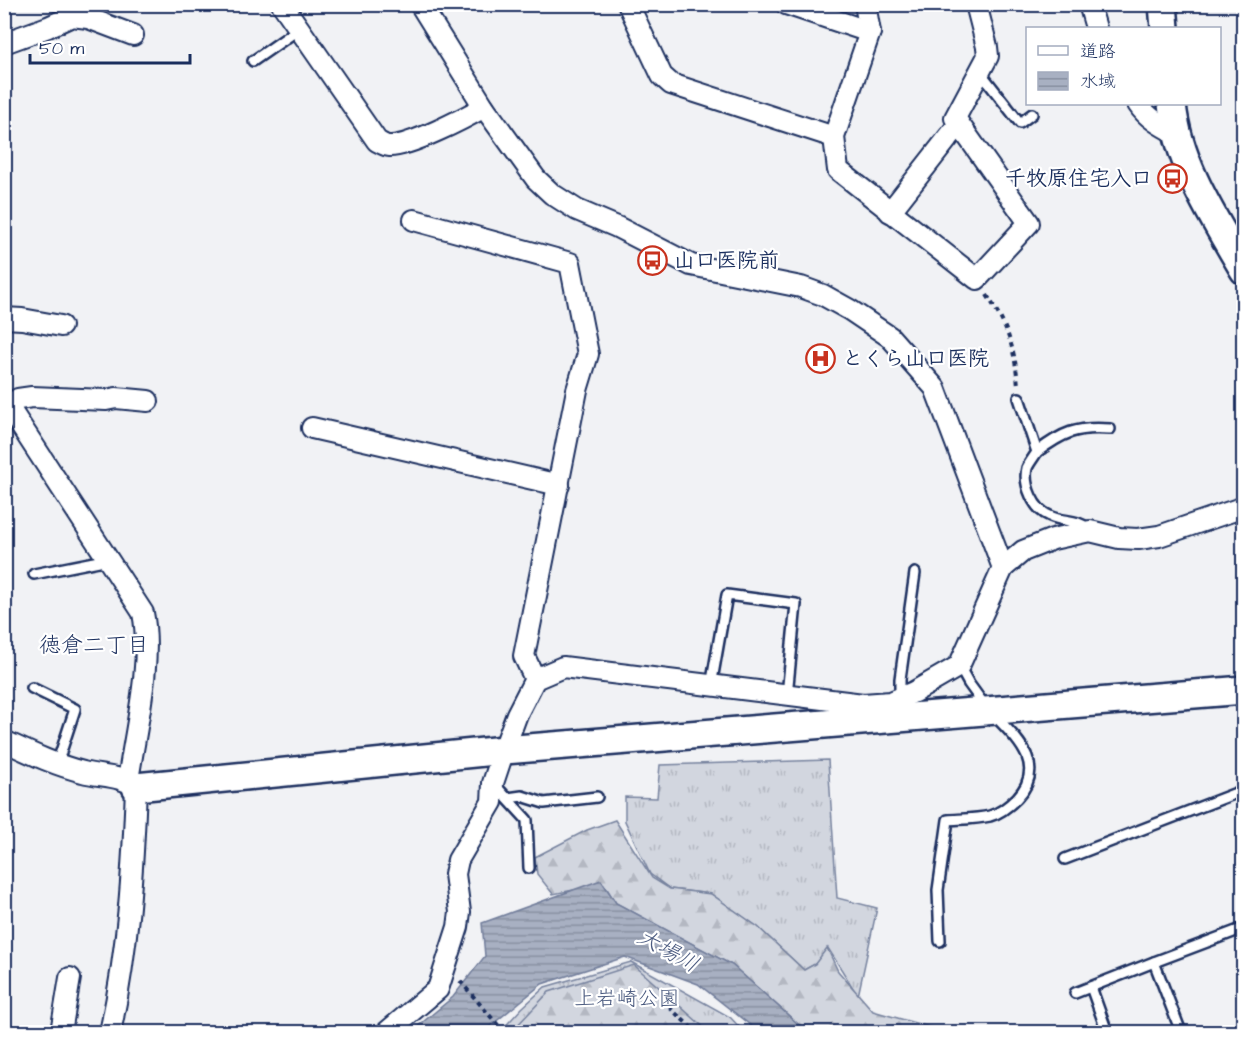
<svg xmlns="http://www.w3.org/2000/svg" width="1248" height="1037" viewBox="0 0 1248 1037" font-family="'Architects Daughter','Klee One',sans-serif">
<style>
.grass{fill:url(#grass-tufts);stroke:#76829e;stroke-width:1.5}
.forest{fill:url(#forest-firs);stroke:#76829e;stroke-width:1.5}
.water{fill:url(#water-rules);stroke:#707c9a;stroke-width:1.5}
.lines{fill:none;stroke-linecap:round;stroke-linejoin:round}
.lane-casing{stroke:#1b2f5e;stroke-width:14}
.street-casing{stroke:#1b2f5e;stroke-width:24}
.secondary-casing{stroke:#1b2f5e;stroke-width:32}
.path{stroke:#1b2f5e;stroke-width:4;stroke-dasharray:4.5 4.5;stroke-linecap:butt}
.lane{stroke:#fff;stroke-width:9}
.street{stroke:#fff;stroke-width:20}
.secondary{stroke:#fff;stroke-width:27}
.labels{text-anchor:middle;dominant-baseline:central;stroke-width:4.5;stroke-linejoin:round;paint-order:stroke}
.poi-label{font-size:21px;font-weight:bold;fill:#1b2f5e;stroke:#fff;text-anchor:start}
.park-label{font-size:21px;fill:#49597e;stroke:#fff}
.neighbourhood-label{font-size:22px;fill:#1b2f5e;stroke:#fff}
.water-label{font-size:22px;font-style:italic;fill:#4c5c81;stroke:#fff}
</style>
<defs>
<pattern id="grass-tufts" width="24" height="20" patternUnits="userSpaceOnUse" patternTransform="scale(1.5)"><rect width="24" height="20" fill="#d2d6df"/><path d="M3 7l-1-3M5 7V3M7 7l1-3M15 17l-1-3M17 17v-4M19 17l1-3" fill="none" stroke="#b4b8c2"/></pattern>
<pattern id="forest-firs" width="22" height="20" patternUnits="userSpaceOnUse" patternTransform="scale(1.5)"><rect width="22" height="20" fill="#d2d6df"/><path d="M5 1l3.5 6h-7zM16 11l3.5 6h-7z" fill="#b4b8c2"/></pattern>
<pattern id="water-rules" width="6" height="5" patternUnits="userSpaceOnUse" patternTransform="scale(1.5)"><rect width="6" height="5" fill="#a8b0c2"/><path d="M0 2.5h6" fill="none" stroke="#8890a1"/></pattern>
</defs>
<rect width="100%" height="100%" fill="#f1f2f5"/>
<filter id="ink" filterUnits="userSpaceOnUse"><feTurbulence type="fractalNoise" baseFrequency=".0167" numOctaves="2"/><feDisplacementMap in="SourceGraphic" scale="12" xChannelSelector="R" yChannelSelector="G"/><feConvolveMatrix kernelMatrix="1 2 1 2 8 2 1 2 1" color-interpolation-filters="sRGB"/></filter>
<g filter="url(#ink)">
<g class="grass">
<path d="M 828,760 L 837,898 L 877,908 L 858,996 L 828,948 L 815,964 L 804,970 L 758,927 L 711,894 L 670,889 L 650,874 L 625,821 L 625,797 L 657,798 L 660,765 Z"/>
<path d="M 631,962 L 730,1017 L 744,1032 L 500,1032 L 522,1008 L 545,987 Z"/>
</g>
<g class="forest">
<path d="M 615,820 L 652,878 L 670,889 L 711,894 L 758,927 L 804,970 L 815,964 L 827,948 L 838,971 L 873,1011 L 940,1030 L 1001,1032 L 807,1032 L 732,965 L 616,903 L 604,884 L 553,894 L 537,874 L 535,857 L 587,830 Z"/>
<path d="M 634,965 L 709,1032 L 511,1032 L 549,992 Z"/>
</g>
<path class="water" d="M 601,880 L 616,903 L 732,965 L 807,1032 L 759,1032 L 698,984 L 625,957 L 542,984 L 483,1032 L 411,1032 L 453,997 L 485,956 L 482,923 Z"/>
<g class="lines">
<defs>
<g id="lane">
<path d="M 253,61 L 299,29"/>
<path d="M 980,72 L 1020,123 L 1032,114"/>
<path d="M 1019,398 L 1037,452 C 1034,457 1029,463 1027,468 C 1023,485 1034,510 1050,516 C 1065,523 1075,518 1089,529"/>
<path d="M 1037,452 C 1062,433 1077,426 1110,429"/>
<path d="M 34,574 L 99,561 L 106,557"/>
<path d="M 959,666 L 969,684 L 985,706"/>
<path d="M 711,686 L 727,595 L 796,604 L 787,695"/>
<path d="M 32,688 L 75,709 L 57,764"/>
<path d="M 900,698 L 900,679 L 915,573"/>
<path d="M 495,785 L 527,820 L 529,868"/>
<path d="M 508,798 L 522,796 L 544,803 L 597,797"/>
<path d="M 1065,859 L 1244,790"/>
<path d="M 940,941 L 938,890 L 948,820 C 962,819 977,819 990,816 C 1001,813 1010,805 1017,798 C 1047,766 1018,740 995,716"/>
<path d="M 1091,987 L 1107,1032"/>
<path d="M 1075,993 L 1154,962"/>
<path d="M 1181,1032 L 1154,962 L 1244,928"/>
</g>
<g id="street">
<path d="M 282,4 L 377,141 C 381,143 385,146 389,146 C 409,147 465,118 484,107"/>
<path d="M 420,4 L 484,107 L 536,179 L 552,194 L 577,210 L 617,227 L 691,265 L 801,287 L 823,295 L 850,310 L 890,337 L 935,388 L 1003,568"/>
<path d="M 628,4 L 662,76 L 671,84 L 834,137"/>
<path d="M 786,4 L 870,32"/>
<path d="M 865,4 L 870,32 L 834,137 L 838,170 L 977,279 L 1029,223 L 959,124"/>
<path d="M 1089,4 L 1096,28"/>
<path d="M 4,43 L 48,27 L 72,16 L 88,18 L 133,35"/>
<path d="M 1138,104 C 1147,118 1162,126 1177,134"/>
<path d="M 890,212 L 959,124 L 955,118 L 988,56 L 987,47 L 976,4"/>
<path d="M 414,220 L 570,263 L 588,354 L 577,390 L 524,656 L 535,679"/>
<path d="M 4,318 L 22,319 L 61,326"/>
<path d="M 4,400 L 143,613 C 153,661 135,731 128,781"/>
<path d="M 9,407 L 18,399 L 32,397 L 106,400 L 116,398 L 148,401"/>
<path d="M 312,428 L 559,485"/>
<path d="M 4,741 C 30,753 55,765 83,772 C 101,777 121,775 136,787 C 133,869 128,952 110,1032"/>
<path d="M 61,1032 L 70,978"/>
<path d="M 387,1032 L 438,989 L 458,927 L 460,912 L 455,874 L 458,860 L 492,802 L 493,783 L 507,741 L 517,714 L 535,679 L 563,667 L 863,704 L 891,702 L 914,692 L 959,666 L 1003,568 L 1023,551 L 1053,539 L 1090,531 L 1119,538 L 1138,539 L 1159,536 L 1244,507"/>
</g>
<g id="secondary">
<path d="M 1163,4 L 1165,28"/>
<path d="M 1172,104 C 1178,164 1214,218 1244,270"/>
<path d="M 136,787 L 504,750 L 1244,690"/>
</g>
</defs>
<use href="#lane" class="lane-casing"/>
<use href="#street" class="street-casing"/>
<use href="#secondary" class="secondary-casing"/>
<g class="path">
<path d="M 987,295 C 1008,328 1015,348 1018,386"/>
<path d="M 460,981 L 504,1032"/>
<path d="M 669,1007 L 696,1032"/>
</g>
<use href="#lane" class="lane"/>
<use href="#street" class="street"/>
<use href="#secondary" class="secondary"/>
</g>
</g>
<defs>
<symbol id="bus-ring" viewBox="-11 -11 22 22"><circle r="9.5" fill="#fff" stroke="#c8321e" stroke-width="1.5"/><path d="M-5-6H5V4H4V6H2V4H-2V6H-4V4H-5ZM-3.5-4V0h7V-4ZM-3.5 1.2v1.5H-2V1.2ZM2 1.2v1.5H3.5V1.2Z" fill="#c8321e"/></symbol>
<symbol id="hospital-ring" viewBox="-11 -11 22 22"><circle r="9.5" fill="#fff" stroke="#c8321e" stroke-width="1.5"/><path d="M-5-5h3v3.5h4V-5h3V5h-3V1.5h-4V5h-3Z" fill="#c8321e"/></symbol>
</defs>
<g fill-rule="evenodd">
<use href="#bus-ring" x="1156" y="162" width="33" height="33"/>
<use href="#bus-ring" x="636" y="244" width="33" height="33"/>
<use href="#hospital-ring" x="804" y="342" width="33" height="33"/>
</g>
<g class="labels">
<g class="poi-label">
<text x="1152" y="178" text-anchor="end">千牧原住宅入口</text>
<text x="674" y="260">山口医院前</text>
<text x="842" y="358">とくら山口医院</text>
</g>
<g class="park-label">
<text x="627" y="998">上岩崎公園</text>
</g>
<g class="neighbourhood-label">
<text x="94" y="645">徳倉二丁目</text>
</g>
<g class="water-label">
<text transform="translate(668 951) rotate(29)">大場川</text>
</g>
</g>
<rect width="1248" height="1037" fill="none" stroke="#fff" stroke-width="24"/>
<rect x="12" y="12" width="1224" height="1013" fill="none" stroke="#1b2f5e" stroke-width="2" filter="url(#ink)"/>
<rect x="1026" y="27" width="195" height="78" fill="#ffffff" stroke="#a4acbf" stroke-width="1.5"/>
<rect x="1038" y="46" width="30" height="9" fill="#ffffff" stroke="#a4acbf" stroke-width="1.5"/>
<text x="1080" y="57" font-size="18" fill="#1b2f5e">道路</text>
<rect x="1038" y="72" width="30" height="18" fill="url(#water-rules)" stroke="#a4acbf" stroke-width="1.5"/>
<text x="1080" y="87" font-size="18" fill="#1b2f5e">水域</text>
<path d="M30 54v9h160v-9" fill="none" stroke="#1b2f5e" stroke-width="3"/>
<text x="39" y="54" font-size="18" fill="#1b2f5e" stroke="#ffffff" stroke-width="4.5" paint-order="stroke">50 m</text>
</svg>
